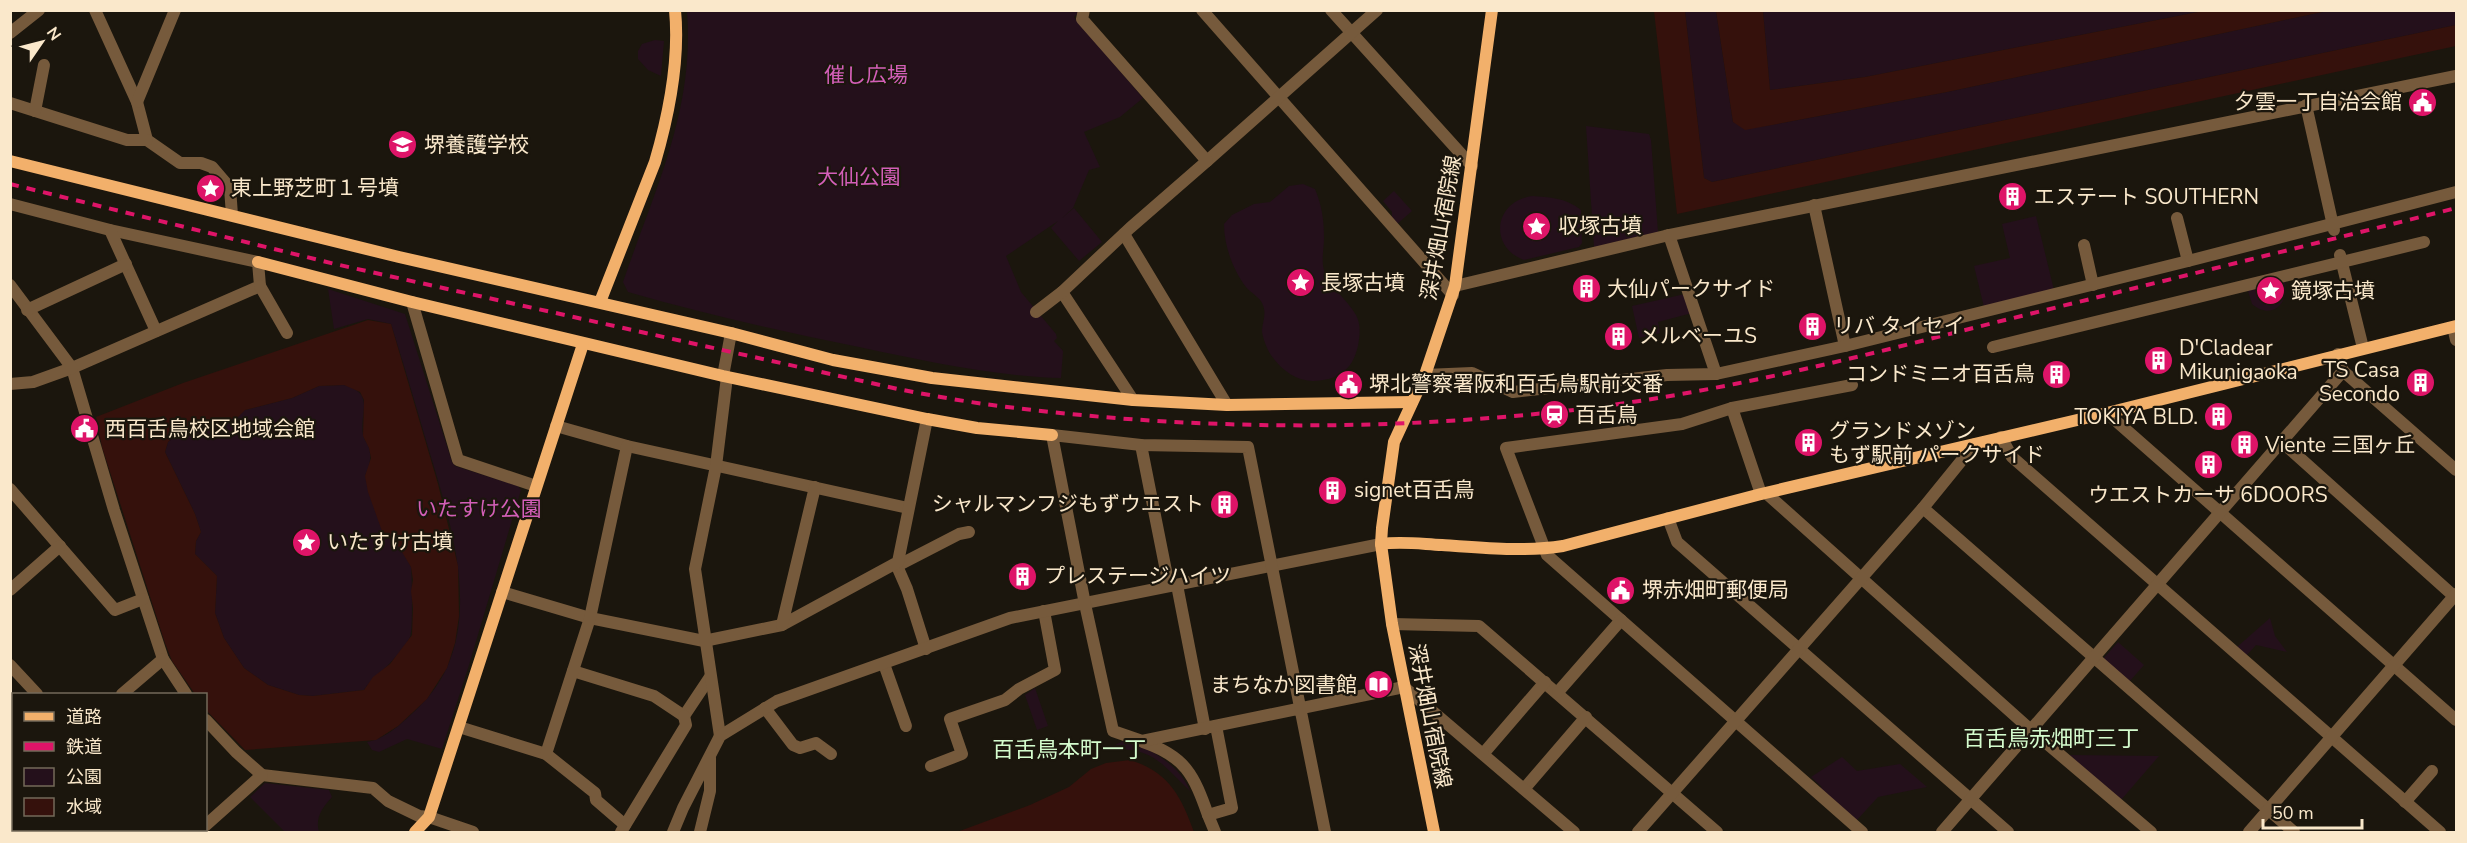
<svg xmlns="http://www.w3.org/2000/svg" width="2467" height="843" viewBox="0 0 2467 843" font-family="'Nunito Sans','Noto Sans JP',sans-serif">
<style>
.green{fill:#24101b}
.water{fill:#35110c;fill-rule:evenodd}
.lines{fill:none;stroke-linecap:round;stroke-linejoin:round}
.street{stroke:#765a3c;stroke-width:12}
.secondary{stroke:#f2b06b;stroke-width:12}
.rail{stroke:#de1468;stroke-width:4;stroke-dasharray:9 8;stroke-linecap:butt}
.labels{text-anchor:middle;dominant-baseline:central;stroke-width:4.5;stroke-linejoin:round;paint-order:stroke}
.park-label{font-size:21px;fill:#d35fb8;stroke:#1b160d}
.poi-label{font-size:21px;fill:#fae8cb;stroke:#1b160d;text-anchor:start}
.street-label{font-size:21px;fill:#fae8cb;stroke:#1b160d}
.neighbourhood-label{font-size:22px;fill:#d4fbcd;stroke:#1b160d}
</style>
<rect width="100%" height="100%" fill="#1b160d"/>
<g class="green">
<path d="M 687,11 L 1080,11 L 1074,17 L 1143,98 L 1120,117 L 1084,132 L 1100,167 L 1089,170 L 1073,208 L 1061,219 L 1074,208 L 1102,242 L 1079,261 L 1051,228 L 1058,221 L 1006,256 L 1021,292 L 1056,334 L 1057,338 L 1054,341 L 1063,351 L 1061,378 C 993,376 925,361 859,347 C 781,331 704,314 628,292 L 623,282 C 654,191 695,110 687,11 Z"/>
<path d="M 1685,11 L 1716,11 L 1733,122 L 1760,127 L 1947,92 L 2327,11 L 2456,11 L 2456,25 L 1712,182 L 1704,178 Z"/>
<path d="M 1763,11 L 2203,11 L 1865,77 L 1770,90 Z"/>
<path d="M 655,40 L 664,41 L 661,76 L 648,70 L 638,59 L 638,51 L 642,44 Z"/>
<path d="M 1586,126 L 1649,134 L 1651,140 L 1658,232 L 1594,247 Z"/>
<path d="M 1303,184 L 1315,189 C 1322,206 1324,220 1324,238 C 1324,249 1321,260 1324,270 C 1330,288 1347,299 1356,315 C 1361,324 1360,335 1358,346 C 1352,371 1338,380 1313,381 C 1294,381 1278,367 1269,352 C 1266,346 1262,336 1262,330 C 1263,320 1267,313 1262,303 C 1259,297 1251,293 1246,287 C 1233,270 1224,246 1224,224 L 1232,215 L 1254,204 L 1270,202 L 1289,186 Z"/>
<path d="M 1394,191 L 1412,211 L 1397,224 L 1392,219 L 1392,212 L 1383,201 Z"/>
<path d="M 1532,196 C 1549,197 1567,198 1581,210 L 1582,243 L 1579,247 L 1524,260 C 1489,247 1493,202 1532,196 Z"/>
<path d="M 2036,216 L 2054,290 L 1984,307 L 1974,266 L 2010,258 L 2002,224 Z"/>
<path d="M 2285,281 C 2290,303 2272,321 2252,304 L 2248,291 L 2250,286 Z"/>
<path d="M 328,289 L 405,314 L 452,462 L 455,466 L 518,486 L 521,490 L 469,665 L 442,749 L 407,739 L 379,752 L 372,750 L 367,742 C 386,739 402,723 416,710 C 491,641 453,530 428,447 C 416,406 404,365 391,324 L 368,319 L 334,329 Z"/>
<path d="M 1685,294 L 1692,313 L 1658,322 L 1660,333 L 1639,338 L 1632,306 Z"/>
<path d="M 344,385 C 376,394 359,412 363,435 C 364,440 368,444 369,448 C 372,458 369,467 365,476 L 411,567 C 412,576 413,631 410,637 C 406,645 397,656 390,663 C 380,674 372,678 364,690 L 313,696 L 299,695 L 268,685 L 244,668 L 224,638 L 215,613 L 217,576 L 195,554 L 196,541 L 201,532 L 195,514 L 165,452 L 168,442 L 182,429 L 192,426 L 209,428 L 245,410 L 292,398 L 319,386 Z"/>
<path d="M 2270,618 L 2275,636 L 2287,652 L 2256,645 L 2246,656 L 2237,647 Z"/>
<path d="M 2118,642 L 2144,665 L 2129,682 L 2103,659 Z"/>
<path d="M 1035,688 L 1048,726 L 1037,730 L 1025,695 Z"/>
<path d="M 1127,739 C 1152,751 1179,764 1190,791 C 1160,762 1151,745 1105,750 Z"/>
<path d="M 2069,755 L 2159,756 L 2121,800 Z"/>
<path d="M 1842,757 L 1857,771 L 1900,764 L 1927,787 L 1878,797 L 1856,821 L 1819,788 L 1822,787 L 1811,777 Z"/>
<path d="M 265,783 L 329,790 L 332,797 C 322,808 315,818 319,832 L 285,832 L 250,797 Z"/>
</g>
<g class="water">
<path d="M 1654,11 L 1685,11 L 1704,178 L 1712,182 L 2456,25 L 2456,46 L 1677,214 Z"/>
<path d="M 1716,11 L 1763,11 L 1770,90 L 1865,77 L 2203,11 L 2327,11 L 1947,92 L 1745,130 L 1733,122 Z"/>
<path d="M 368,320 L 391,324 L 438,484 L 458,566 L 459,616 L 455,643 L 447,668 L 427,699 L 398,726 L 376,740 L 245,750 L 206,710 L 206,694 L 195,694 L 172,661 L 165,643 L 102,447 L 96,417 L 183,383 ZM 344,385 L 360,392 L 364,400 L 363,436 L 369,448 L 371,458 L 365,476 L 368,492 L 382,531 L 399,547 L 411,567 L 413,580 L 411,591 L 413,608 L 412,635 L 390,664 L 373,677 L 364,690 L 313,696 L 299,695 L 268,685 L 244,668 L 224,638 L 215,613 L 217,576 L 195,554 L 196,541 L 201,532 L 195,514 L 165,452 L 168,442 L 182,429 L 192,426 L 209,428 L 238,417 L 245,410 L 292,398 L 319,386 Z"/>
<path d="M 1130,760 C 1169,772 1181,796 1194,832 L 957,832 L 1030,805 L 1069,787 L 1091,769 L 1106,763 Z"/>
</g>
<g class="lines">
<g class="street">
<path d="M 95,10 L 137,102 L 147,140 L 180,163 L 201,163 L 212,167 L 230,188 L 232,215"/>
<path d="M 1202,10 L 1453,295"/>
<path d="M 1331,10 L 1472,166"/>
<path d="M 10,33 L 39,10"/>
<path d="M 137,102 L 175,10"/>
<path d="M 10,103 L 127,140 L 147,140"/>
<path d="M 2306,105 L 2334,230"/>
<path d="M 35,111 L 44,65"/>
<path d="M 1207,161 L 1377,10"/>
<path d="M 10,204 L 110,230 L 258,262 L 260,286 L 72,368 L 114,510 L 163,659 L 186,694"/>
<path d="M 1814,205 L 1845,346"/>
<path d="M 2177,218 L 2188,261"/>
<path d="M 110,230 L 156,331"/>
<path d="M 1124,234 L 1227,405"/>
<path d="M 1669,235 L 1716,374"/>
<path d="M 2084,245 L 2093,285"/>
<path d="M 2340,255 L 2363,348"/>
<path d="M 10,285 L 72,368 L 33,382 L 10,384"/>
<path d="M 260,286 L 287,333"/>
<path d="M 1455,286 L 1665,236 L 2456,76"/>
<path d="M 1062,292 L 1133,400"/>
<path d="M 412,302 L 458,460 L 536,486"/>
<path d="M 27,310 L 126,264"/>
<path d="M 1036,312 L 1062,292 L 1130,228 L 1207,161 L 1082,19 L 1084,10"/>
<path d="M 2453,327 L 2456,340"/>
<path d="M 1993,347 L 2424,242"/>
<path d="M 2343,371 L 2456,470"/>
<path d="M 1425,375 L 1472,373 L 1513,392 L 1667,375 L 1716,374 L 1845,346 L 2188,261 L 2456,192"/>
<path d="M 723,376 L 731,333"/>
<path d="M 1852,385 L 1732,408 L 1682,424 L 1506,448 L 1547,555 L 1862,832"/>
<path d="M 1732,408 L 1761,494"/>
<path d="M 2107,413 L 2456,720"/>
<path d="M 556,426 L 627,446 L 908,508"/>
<path d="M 2001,437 L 2012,457 L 2440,832"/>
<path d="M 2282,442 L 2456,598"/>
<path d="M 1141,445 L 1169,586"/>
<path d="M 10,489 L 115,610 L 143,599"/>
<path d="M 1766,493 L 2031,730 L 2151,832"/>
<path d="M 1923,508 L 2294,832"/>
<path d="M 1668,518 L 1677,542 L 2008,832"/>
<path d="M 898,562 L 897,566 L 907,589 L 926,649"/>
<path d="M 897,566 L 959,534 L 969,532"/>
<path d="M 1177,585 L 1205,729"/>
<path d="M 10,590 L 60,546"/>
<path d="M 502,592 L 590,618 L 704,641 L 782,625 L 898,562 L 927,419"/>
<path d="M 1392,624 L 1479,626 L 1717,832"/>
<path d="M 782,625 L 815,487"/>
<path d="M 884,664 L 906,726"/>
<path d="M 10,665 L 37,694"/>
<path d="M 573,671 L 654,696 L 684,716 L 710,677"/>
<path d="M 1558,692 L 1621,620"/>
<path d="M 122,694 L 163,659"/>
<path d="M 765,708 L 793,745 L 800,748 L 816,743 L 831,754"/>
<path d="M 206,720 L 236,752 L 262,775 L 373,788 L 388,801 L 419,816 L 429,817 L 473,832"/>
<path d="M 459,727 L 546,754 L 595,793 L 596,800 L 625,825"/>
<path d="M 720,736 L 695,569 L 716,466 L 727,377"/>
<path d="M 1143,742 C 1185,756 1194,775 1208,815"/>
<path d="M 546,754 L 590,618 L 627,446"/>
<path d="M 1483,754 L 1545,682"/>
<path d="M 931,766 L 962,754 L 950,719 L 1005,700 L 1019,689 L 1055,670 L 1044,611"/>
<path d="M 1524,789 L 1586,717"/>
<path d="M 10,792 L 14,790"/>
<path d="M 2405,802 L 2432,771"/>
<path d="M 206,825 L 262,775"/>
<path d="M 157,830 L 159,832"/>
<path d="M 621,832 L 686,725 L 684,716"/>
<path d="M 673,832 L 683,808 L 720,736 L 777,701 L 1010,618 L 1381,544"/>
<path d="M 700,832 L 710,791 L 710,758"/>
<path d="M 1215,832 L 1208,815 L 1232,808 L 1216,726"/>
<path d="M 1325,832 L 1248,447 L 1141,445 L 1052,435 L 1085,604 L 1113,731 L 1142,741 L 1404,687 L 1574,832"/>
<path d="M 1638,832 L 1923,508 L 1975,444"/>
<path d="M 1942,832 L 2343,371 L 2338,354"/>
<path d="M 2249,832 L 2456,594"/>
</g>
<g class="secondary">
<path d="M 10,161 L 399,257 L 731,333 L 833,360 L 932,378 L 1133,400 L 1227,405 L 1412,402"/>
<path d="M 258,262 L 412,302 L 723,376 L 927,419 L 977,428 L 1052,435"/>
<path d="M 600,302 L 655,162 C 669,114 680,61 675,10"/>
<path d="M 1381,544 C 1401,541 1421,544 1442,545 C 1481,548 1524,552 1563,546 L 1761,494 L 2107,413 L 2456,326"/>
<path d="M 415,832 L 429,817 L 583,344"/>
<path d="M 1434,832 L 1392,624 L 1381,544 L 1382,528 L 1394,442 L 1425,375 L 1455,286 L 1492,10"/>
</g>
<path class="rail" d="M 10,184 L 335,264 L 898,389 C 929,395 961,401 992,405 C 1181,430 1375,432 1564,411 C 1710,395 1851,359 1993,323 C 2147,285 2302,247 2456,208"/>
</g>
<defs>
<symbol id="civic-disc" viewBox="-11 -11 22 22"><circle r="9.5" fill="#de1468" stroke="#1b160d"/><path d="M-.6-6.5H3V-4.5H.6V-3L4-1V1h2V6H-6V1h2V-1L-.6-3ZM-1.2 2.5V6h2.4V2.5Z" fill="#fff"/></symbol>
<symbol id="school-disc" viewBox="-11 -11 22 22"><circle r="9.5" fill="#de1468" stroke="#1b160d"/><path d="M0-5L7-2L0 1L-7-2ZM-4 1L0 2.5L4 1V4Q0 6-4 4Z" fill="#fff"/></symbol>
<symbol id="sight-disc" viewBox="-11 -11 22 22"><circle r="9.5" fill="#de1468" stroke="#1b160d"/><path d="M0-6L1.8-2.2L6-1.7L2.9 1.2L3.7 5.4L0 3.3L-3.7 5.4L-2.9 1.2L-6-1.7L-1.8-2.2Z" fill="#fff"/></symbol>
<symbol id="building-disc" viewBox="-11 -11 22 22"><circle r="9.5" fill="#de1468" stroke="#1b160d"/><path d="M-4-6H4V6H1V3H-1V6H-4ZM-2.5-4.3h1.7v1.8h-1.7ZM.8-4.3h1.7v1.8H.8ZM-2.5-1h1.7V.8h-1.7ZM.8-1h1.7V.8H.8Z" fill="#fff"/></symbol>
<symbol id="station-disc" viewBox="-11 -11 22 22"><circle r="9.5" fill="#de1468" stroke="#1b160d"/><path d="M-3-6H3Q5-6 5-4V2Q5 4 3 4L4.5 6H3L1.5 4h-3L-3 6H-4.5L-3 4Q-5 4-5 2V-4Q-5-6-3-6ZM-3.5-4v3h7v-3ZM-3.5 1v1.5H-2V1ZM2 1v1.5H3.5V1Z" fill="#fff"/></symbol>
<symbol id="library-disc" viewBox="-11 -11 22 22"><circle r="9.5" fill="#de1468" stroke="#1b160d"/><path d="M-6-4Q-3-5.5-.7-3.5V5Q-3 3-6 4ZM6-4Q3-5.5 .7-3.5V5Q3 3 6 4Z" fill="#fff"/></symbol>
</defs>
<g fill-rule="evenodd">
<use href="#civic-disc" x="2406" y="86" width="33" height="33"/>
<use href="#school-disc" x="386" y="128" width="33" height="33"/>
<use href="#sight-disc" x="194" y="172" width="33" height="33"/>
<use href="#building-disc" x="1996" y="180" width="33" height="33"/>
<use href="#sight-disc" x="1520" y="210" width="33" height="33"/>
<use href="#sight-disc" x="1284" y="266" width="33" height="33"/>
<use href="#building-disc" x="1570" y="272" width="33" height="33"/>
<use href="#sight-disc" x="2254" y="274" width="33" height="33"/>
<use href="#building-disc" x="1796" y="310" width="33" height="33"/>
<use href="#building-disc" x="1602" y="320" width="33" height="33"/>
<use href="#building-disc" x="2142" y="344" width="33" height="33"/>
<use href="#building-disc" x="2040" y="358" width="33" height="33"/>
<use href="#building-disc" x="2404" y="366" width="33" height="33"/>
<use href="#civic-disc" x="1332" y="368" width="33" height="33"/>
<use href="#station-disc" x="1538" y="398" width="33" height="33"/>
<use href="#building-disc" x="2202" y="400" width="33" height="33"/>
<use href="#civic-disc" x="68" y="412" width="33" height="33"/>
<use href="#building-disc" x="1792" y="426" width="33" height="33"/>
<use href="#building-disc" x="2228" y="428" width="33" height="33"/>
<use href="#building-disc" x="2192" y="448" width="33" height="33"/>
<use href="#building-disc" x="1316" y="474" width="33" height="33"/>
<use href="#building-disc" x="1208" y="488" width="33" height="33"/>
<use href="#sight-disc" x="290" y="526" width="33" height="33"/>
<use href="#building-disc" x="1006" y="560" width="33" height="33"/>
<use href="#civic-disc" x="1604" y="574" width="33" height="33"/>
<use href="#library-disc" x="1362" y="668" width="33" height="33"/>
</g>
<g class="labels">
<g class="park-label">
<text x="866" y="75">催し広場</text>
<text x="859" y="177">大仙公園</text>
<text x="479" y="509">いたすけ公園</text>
</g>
<g class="poi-label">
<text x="2402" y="102" text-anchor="end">夕雲一丁自治会館</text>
<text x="424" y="145">堺養護学校</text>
<text x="231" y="188">東上野芝町１号墳</text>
<text x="2034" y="197">エステート SOUTHERN</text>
<text x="1558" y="226">収塚古墳</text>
<text x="1321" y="283">長塚古墳</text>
<text x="1607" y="289">大仙パークサイド</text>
<text x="2291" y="291">鏡塚古墳</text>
<text x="1833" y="326">リバ タイセイ</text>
<text x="1639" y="336">メルベーユS</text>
<text x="2179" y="348">D'Cladear<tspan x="2179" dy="24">Mikunigaoka</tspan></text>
<text x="2400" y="370" text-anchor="end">TS Casa<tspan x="2400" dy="24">Secondo</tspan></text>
<text x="2035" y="374" text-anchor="end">コンドミニオ百舌鳥</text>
<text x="1369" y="384">堺北警察署阪和百舌鳥駅前交番</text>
<text x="1575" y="415">百舌鳥</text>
<text x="2198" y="417" text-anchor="end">TOKIYA BLD.</text>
<text x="105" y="429">西百舌鳥校区地域会館</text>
<text x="1829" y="431">グランドメゾン<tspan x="1829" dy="24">もず駅前 パークサイド</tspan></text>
<text x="2265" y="445">Viente 三国ヶ丘</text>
<text x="1354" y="490">signet百舌鳥</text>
<text x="2208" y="495" text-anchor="middle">ウエストカーサ 6DOORS</text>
<text x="1204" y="504" text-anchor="end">シャルマンフジもずウエスト</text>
<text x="327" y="542">いたすけ古墳</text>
<text x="1044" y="576">プレステージハイツ</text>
<text x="1642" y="590">堺赤畑町郵便局</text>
<text x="1357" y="685" text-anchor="end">まちなか図書館</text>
</g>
<g class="street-label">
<text transform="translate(1441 228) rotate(-80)">深井畑山宿院線</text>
<text transform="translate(1430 716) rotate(79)">深井畑山宿院線</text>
</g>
<g class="neighbourhood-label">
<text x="2051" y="739">百舌鳥赤畑町三丁</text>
<text x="1069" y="750">百舌鳥本町一丁</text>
</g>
</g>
<rect width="2467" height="843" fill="none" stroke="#fae8cb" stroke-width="24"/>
<rect x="12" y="693" width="195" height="138" fill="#1b160d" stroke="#746a59" stroke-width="1.5"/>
<rect x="24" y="712" width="30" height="9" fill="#f2b06b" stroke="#746a59" stroke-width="1.5"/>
<text x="66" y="723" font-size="18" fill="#fae8cb">道路</text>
<rect x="24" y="742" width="30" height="9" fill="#de1468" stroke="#746a59" stroke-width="1.5"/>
<text x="66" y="753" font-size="18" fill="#fae8cb">鉄道</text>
<rect x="24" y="768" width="30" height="18" fill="#24101b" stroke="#746a59" stroke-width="1.5"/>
<text x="66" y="783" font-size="18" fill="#fae8cb">公園</text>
<rect x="24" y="798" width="30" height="18" fill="#35110c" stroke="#746a59" stroke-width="1.5"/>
<text x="66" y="813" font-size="18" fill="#fae8cb">水域</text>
<g transform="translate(42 42) rotate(55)" stroke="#1b160d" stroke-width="4.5" paint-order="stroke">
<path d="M0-4.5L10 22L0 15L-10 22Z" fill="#fae8cb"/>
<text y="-9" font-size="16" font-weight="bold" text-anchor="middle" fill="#fae8cb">N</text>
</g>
<path d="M2263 819v9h99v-9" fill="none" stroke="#fae8cb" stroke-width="3"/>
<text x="2272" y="819" font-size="18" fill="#fae8cb" stroke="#1b160d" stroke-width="4.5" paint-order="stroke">50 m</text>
</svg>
